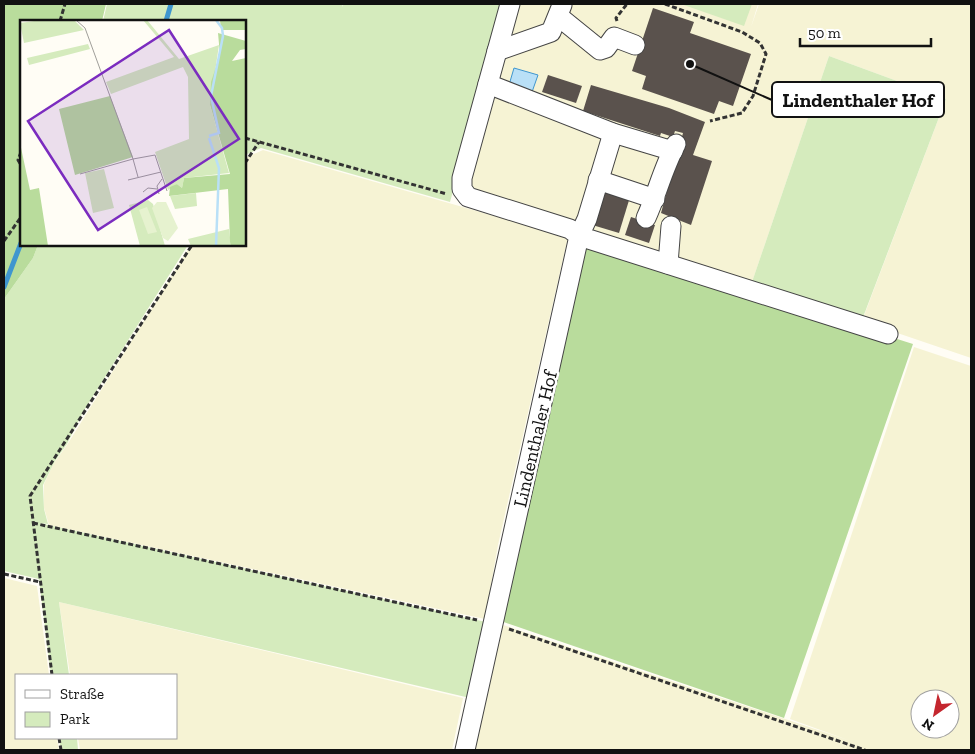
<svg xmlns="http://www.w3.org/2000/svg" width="975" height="754" viewBox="0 0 975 754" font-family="'Zilla Slab',serif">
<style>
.farmland{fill:#f6f3d4;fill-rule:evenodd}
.green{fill:#d5ebbd}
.forest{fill:#b9dc9c}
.water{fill:#b9e0f7;stroke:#3f96cf}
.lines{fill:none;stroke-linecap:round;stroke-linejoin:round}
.stream{stroke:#3f96cf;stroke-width:5}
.building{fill:#5a524d}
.minor-casing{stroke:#444;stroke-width:21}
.path{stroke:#333;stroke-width:3;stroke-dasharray:5 2.5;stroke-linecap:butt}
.minor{stroke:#fff;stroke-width:19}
.labels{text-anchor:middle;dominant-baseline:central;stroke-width:5;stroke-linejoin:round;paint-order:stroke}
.street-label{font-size:19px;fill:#111;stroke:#fff}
.inset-river{fill:none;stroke:#b9e0f7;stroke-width:2.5}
.inset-road{fill:none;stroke:#a09f9a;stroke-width:1}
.view{fill:#7b2cbf;fill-opacity:0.15;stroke:#7b2cbf;stroke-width:2.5}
.inset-edge{fill:none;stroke:#111;stroke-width:2.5}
.leader{fill:none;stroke:#111;stroke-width:2}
.callout-dot{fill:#111;stroke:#fff;stroke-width:2}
.callout{fill:#fff;stroke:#111;stroke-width:2}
.callout-label{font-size:20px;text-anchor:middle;font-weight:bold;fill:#111}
</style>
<rect width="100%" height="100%" fill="#fffdf5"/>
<g class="farmland">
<path d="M 513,4 L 758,4 L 751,27 L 759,4 L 971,4 L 971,358 L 862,321 L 946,99 L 829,56 L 752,282 L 479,197 L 472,190 L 469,172 Z"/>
<path d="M 263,150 L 568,237 L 498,545 L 485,619 L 49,525 L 44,508 L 44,484 L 54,463 L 67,445 L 191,245 L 245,245 L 245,158 Z"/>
<path d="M 914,347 L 971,366 L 971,750 L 472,750 L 497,623 L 848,740 L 790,719 ZM 920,699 L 950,699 L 950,729 L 920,729 Z"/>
<path d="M 4,578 L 37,586 L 49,675 L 16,675 L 16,738 L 57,738 L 59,750 L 4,750 Z"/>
<path d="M 59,602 L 463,698 L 452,750 L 80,750 L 78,738 L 176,738 L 176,675 L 70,675 Z"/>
</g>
<g class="green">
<path d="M 107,4 L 343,4 L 342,7 L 344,4 L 504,4 L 450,202 L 261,148 L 245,155 L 245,21 L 103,21 Z"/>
<path d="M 681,4 L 752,4 L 744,26 Z"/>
<path d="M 829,56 L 946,99 L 862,320 L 752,282 Z"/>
<path d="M 38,245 L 188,245 L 83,412 L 67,444 L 55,461 L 43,485 L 44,509 L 48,524 L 39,523 L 486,622 L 470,698 L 59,602 L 69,675 L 51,675 L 39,579 L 4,571 L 4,299 L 33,258 Z"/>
<path d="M 59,738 L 77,738 L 78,750 L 61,750 Z"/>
</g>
<g class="forest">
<path d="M 4,4 L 106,4 L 102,21 L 21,21 L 21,245 L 38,245 L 33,258 L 4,299 Z"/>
<path d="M 601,246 L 913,344 L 784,718 L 495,619 L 578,248 Z"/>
</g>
<path class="water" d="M 514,68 L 538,75 L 532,92 L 509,85 Z"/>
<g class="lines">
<g class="stream">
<path d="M 166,21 L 171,4"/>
<path d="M 4,287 L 21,243"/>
</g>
</g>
<g class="building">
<path d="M 653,8 L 694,22 L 690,33 L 751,54 L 733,106 L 719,101 L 714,114 L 642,89 L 646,76 L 632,71 Z"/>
<path d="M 548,75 L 582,86 L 576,103 L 542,92 Z"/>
<path d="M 591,85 L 669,108 L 705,122 L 693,155 L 712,161 L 691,225 L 661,213 L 683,133 L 675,131 L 673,137 L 661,133 L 660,136 L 583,111 Z"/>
<path d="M 600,188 L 630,197 L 619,233 L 589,224 Z"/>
<path d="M 631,217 L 655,225 L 649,243 L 625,235 Z"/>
</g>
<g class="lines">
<defs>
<g id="minor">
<path d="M 558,16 L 600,50 L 606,48 L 614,37 L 635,45"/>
<path d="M 497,51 L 551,32 L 562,5"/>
<path d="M 488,84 L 613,133 L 673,151"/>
<path d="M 613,133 L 587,219 L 579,236 L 888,334"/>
<path d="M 598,180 L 655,199"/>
<path d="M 646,218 C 657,194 663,168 676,144"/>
<path d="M 668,264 L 671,226"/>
<path d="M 465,750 L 579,236 L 570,229 L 468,197 L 462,189 L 462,178 L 510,4"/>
</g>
</defs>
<use href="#minor" class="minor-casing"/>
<g class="path">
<path d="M 665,4 L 742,32 L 760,43 L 766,54 L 753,96 L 742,113 L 710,121"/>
<path d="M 60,21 L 65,4"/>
<path d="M 617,21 L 616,18 L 627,4"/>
<path d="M 245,138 L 447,194"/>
<path d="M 21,152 L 18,160 L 21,165"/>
<path d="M 245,163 L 259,142"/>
<path d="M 4,241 L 21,217"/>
<path d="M 33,523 L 477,620"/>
<path d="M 4,574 L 40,582"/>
<path d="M 509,629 L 865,750"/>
<path d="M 52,675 L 30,496 L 192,245"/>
<path d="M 59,738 L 61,750"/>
</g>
<use href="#minor" class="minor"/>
</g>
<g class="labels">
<g class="street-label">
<text transform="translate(535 439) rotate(-77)">Lindenthaler Hof</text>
</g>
</g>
<g transform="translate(20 20)">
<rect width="226" height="226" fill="#fffdf5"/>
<path d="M 21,0 L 54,0 L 64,10 L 4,23 L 0,3 ZM 123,0 L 127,0 L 159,39 L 199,25 L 190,85 L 209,153 L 164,158 L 162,168 L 157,164 L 148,170 L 135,132 L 169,119 L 168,57 L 163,47 L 91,74 L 86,62 L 154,37 ZM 68,24 L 70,29 L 9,45 L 7,38 ZM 84,149 L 94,188 L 73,193 L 65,153 ZM 176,173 L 177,186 L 155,189 L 150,176 ZM 128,180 L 133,184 L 145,226 L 120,226 L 109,185 ZM 209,209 L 211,226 L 171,226 L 168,219 Z" fill="#d5ebbd"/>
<path d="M 200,0 L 226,0 L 226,10 L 201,10 ZM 198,13 L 226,21 L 226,29 L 220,30 L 212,41 L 226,38 L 226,226 L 211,226 L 210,222 L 208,169 L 149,176 L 150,167 L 157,164 L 162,168 L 164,158 L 210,154 L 190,85 L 191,62 L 200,35 ZM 90,76 L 113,137 L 55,155 L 39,89 ZM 0,123 L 10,170 L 19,168 L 28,226 L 0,226 Z" fill="#b9dc9c"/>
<path d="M 137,182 L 146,182 L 158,208 L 148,221 L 143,218 L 132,188 ZM 127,187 L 137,212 L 128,214 L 119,190 Z" fill="#e6f2cf"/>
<path class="inset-river" d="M 189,116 L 199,113 L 191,76 L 203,16 L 202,8 L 196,0M 189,118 L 199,148 L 196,226"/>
<path class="inset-road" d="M 56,0 L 65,8 L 113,139 L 135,135 L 147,171M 60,154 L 113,139 L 118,157M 108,160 L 141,152M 123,172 L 128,168 L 137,169M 139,174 L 137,166 L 142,159"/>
<path class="view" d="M 149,10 L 219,119 L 78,210 L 8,101 Z"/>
<rect width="226" height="226" class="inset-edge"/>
</g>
<path class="leader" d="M690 64L772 100"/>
<circle class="callout-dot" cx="690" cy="64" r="5"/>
<rect class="callout" x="772" y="82" width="172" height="35" rx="5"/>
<g class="callout-label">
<text x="858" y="107">Lindenthaler Hof</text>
</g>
<rect width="975" height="754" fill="none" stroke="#111111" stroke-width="10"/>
<rect x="15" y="674" width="162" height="65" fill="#ffffff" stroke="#a0a0a0"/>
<rect x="25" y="690" width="25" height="8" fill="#ffffff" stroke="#a0a0a0"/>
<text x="60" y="699" font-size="15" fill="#111111">Straße</text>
<rect x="25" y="712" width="25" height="15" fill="#d5ebbd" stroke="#a0a0a0"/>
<text x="60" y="724" font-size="15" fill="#111111">Park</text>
<g transform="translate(935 714) rotate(213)"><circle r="24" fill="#ffffff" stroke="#a0a0a0"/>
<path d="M0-4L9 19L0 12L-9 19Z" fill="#c4262e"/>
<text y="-8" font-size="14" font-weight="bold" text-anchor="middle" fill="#111111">N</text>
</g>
<path d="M800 38v8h131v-8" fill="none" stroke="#111111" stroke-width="2.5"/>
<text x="808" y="38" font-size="15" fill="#111111" stroke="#ffffff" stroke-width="4" paint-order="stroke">50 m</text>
</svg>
